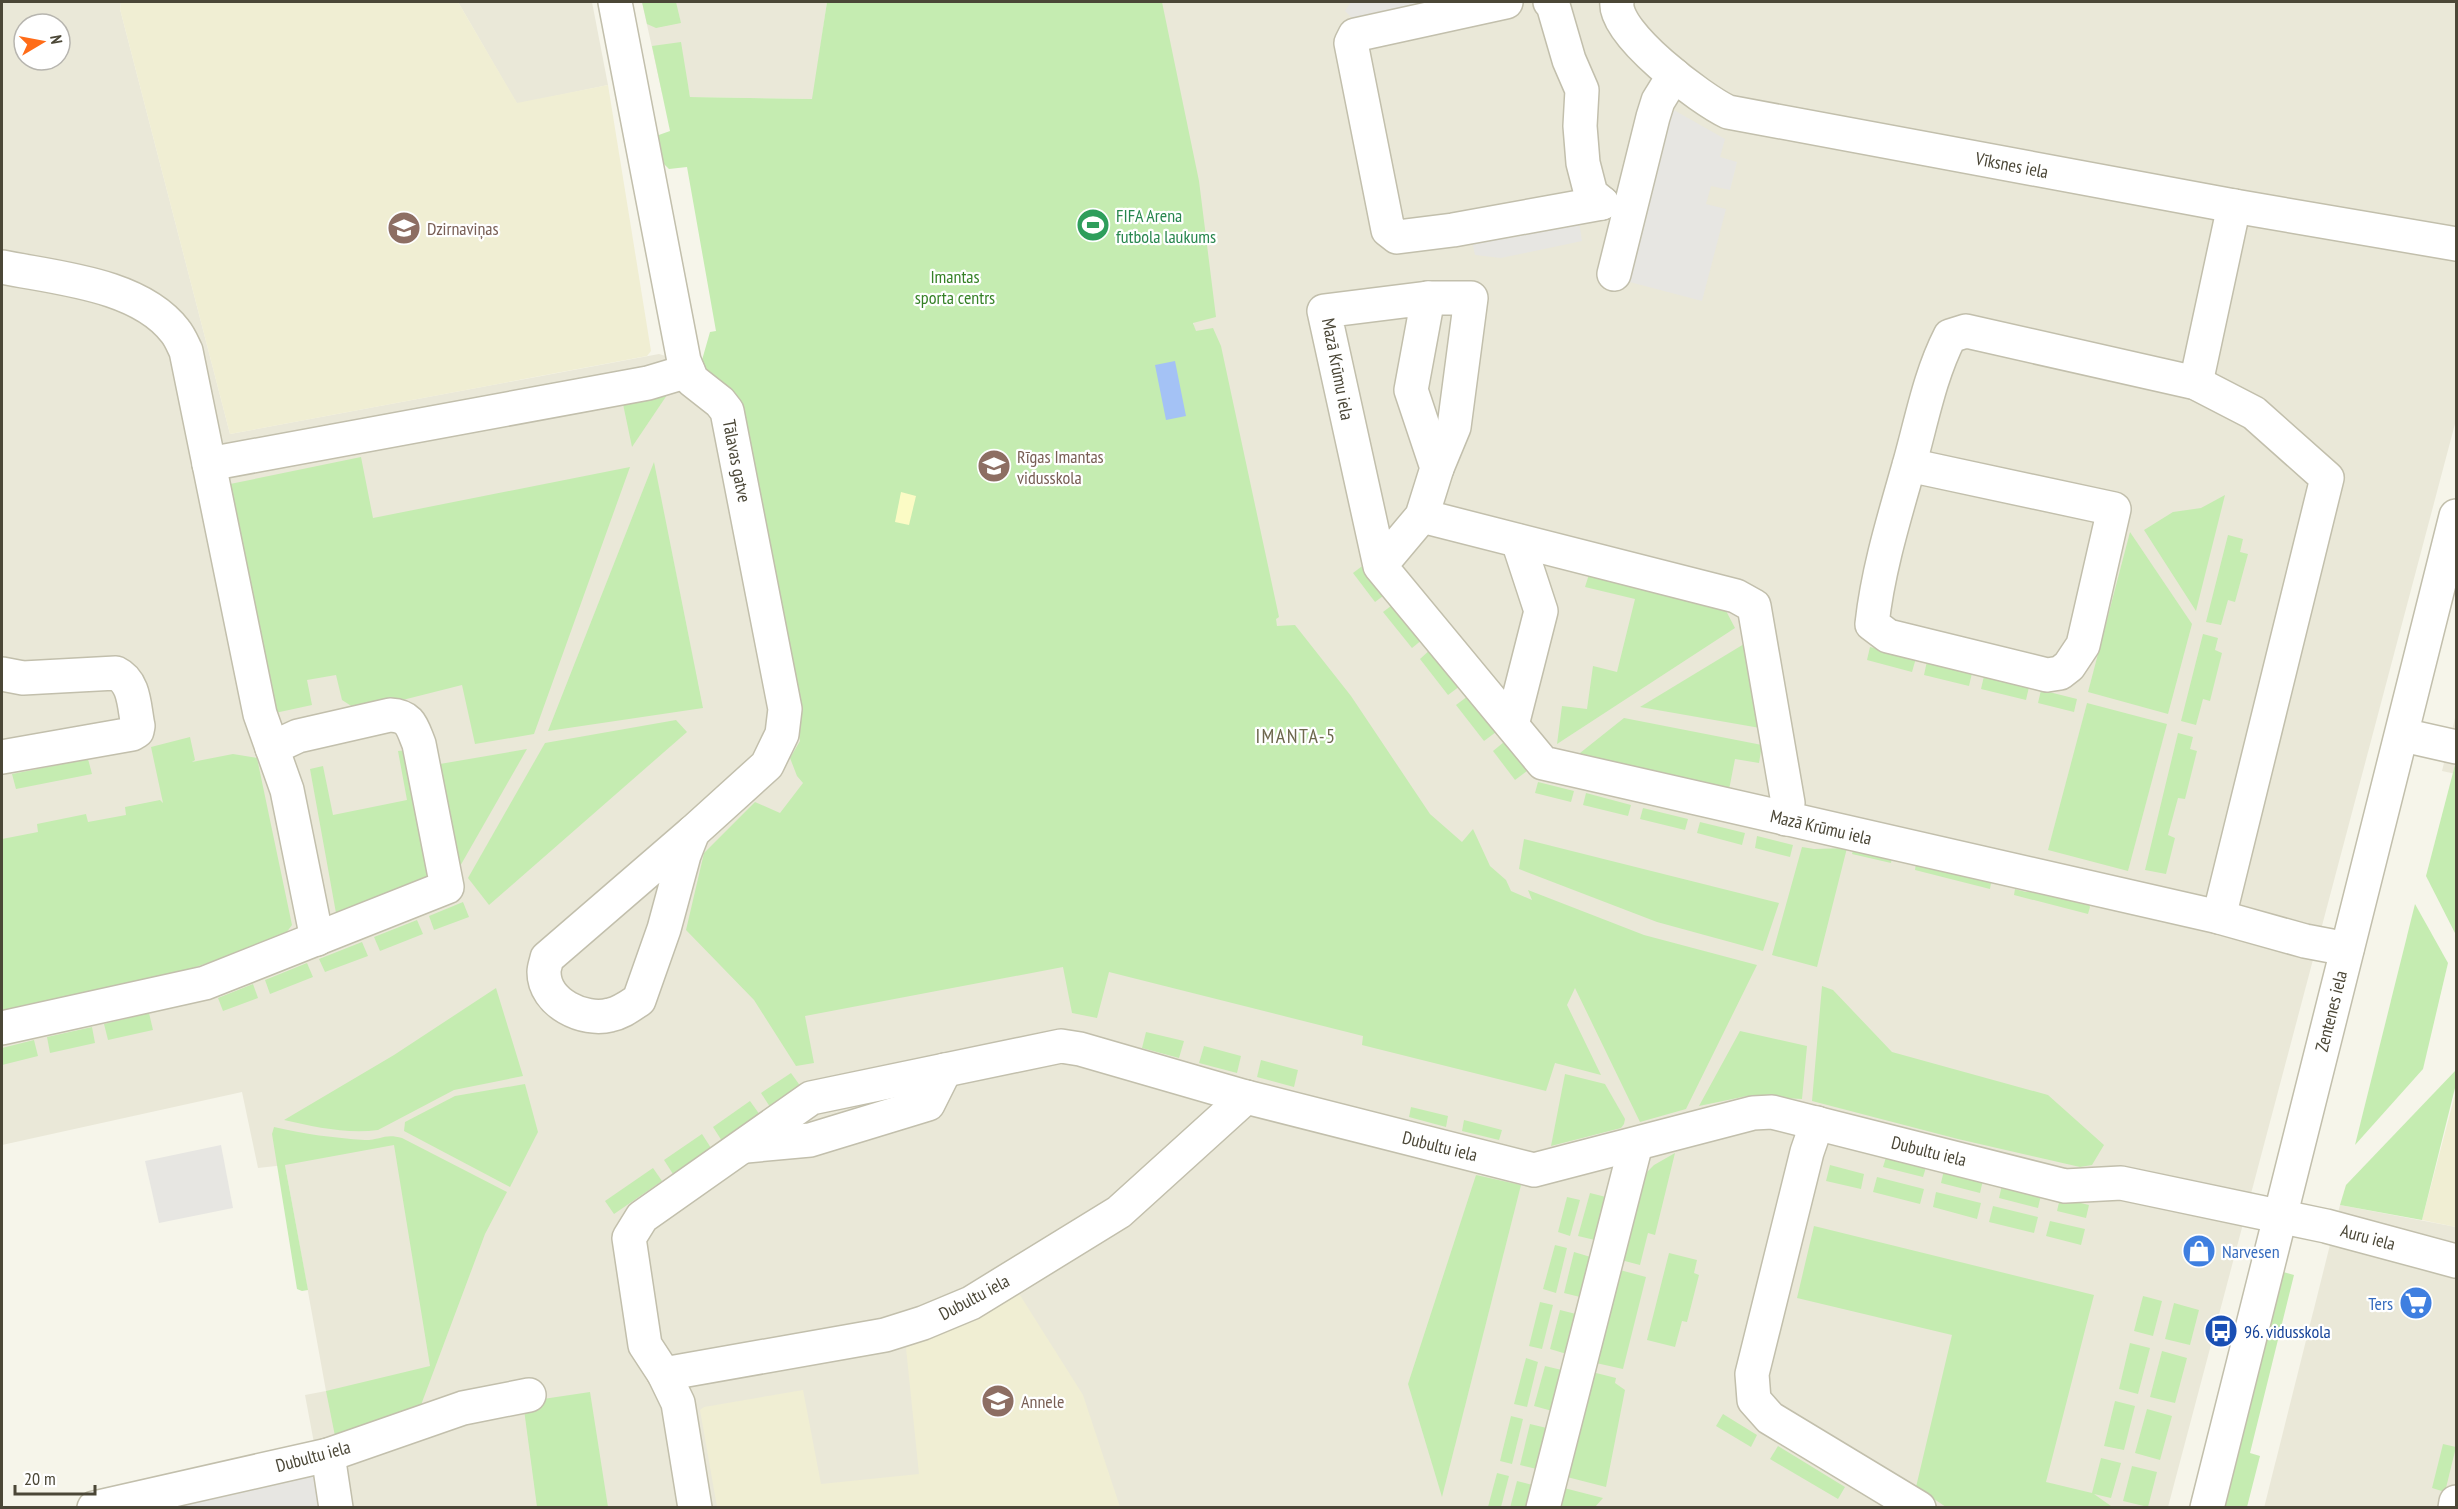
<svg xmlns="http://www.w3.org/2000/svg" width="2458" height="1509" viewBox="0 0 2458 1509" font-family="'PT Sans Narrow',sans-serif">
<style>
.residential{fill:#eae8d8;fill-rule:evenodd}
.education{fill:#f0eed3}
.green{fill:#c5ecb1}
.sand{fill:#fbfbc5}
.parking{fill:#e7e6e2}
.water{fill:#a4c2f5}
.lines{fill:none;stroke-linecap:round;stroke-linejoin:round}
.minor-casing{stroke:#c2bfac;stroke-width:36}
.minor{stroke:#fff;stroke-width:33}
.labels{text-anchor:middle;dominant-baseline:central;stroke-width:4.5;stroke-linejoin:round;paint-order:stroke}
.street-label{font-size:18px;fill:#4b4737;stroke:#fff}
.leisure-label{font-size:18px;fill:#27864d;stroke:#fff;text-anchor:start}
.education-label{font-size:18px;fill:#785e54;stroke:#fff;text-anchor:start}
.park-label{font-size:18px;fill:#358126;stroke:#fff}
.shop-label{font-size:18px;fill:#366cbe;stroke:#fff;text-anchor:start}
.transit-label{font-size:18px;fill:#164399;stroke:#fff;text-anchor:start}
.neighbourhood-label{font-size:20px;letter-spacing:1.5px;fill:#6e684e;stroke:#fff}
</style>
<rect width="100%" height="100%" fill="#f6f5ea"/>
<g class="residential">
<path d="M 2,2 L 121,2 L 120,9 L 230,434 L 659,354 L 732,376 L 819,762 L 799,790 L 1277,626 L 1232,518 L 1189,301 L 1156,2 L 2456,2 L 2456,420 L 2168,1507 L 326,1507 L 305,1395 L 326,1391 L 285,1165 L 258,1168 L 242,1092 L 2,1145 ZM 24,24 L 60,24 L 60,60 L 24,60 Z"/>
<path d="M 458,2 L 592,2 L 608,85 L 517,104 Z"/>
<path d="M 642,2 L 827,2 L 813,99 L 690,97 L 688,87 L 662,93 Z"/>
<path d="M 2456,714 L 2456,774 L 2442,771 Z"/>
<path d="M 2340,1205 L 2456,1227 L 2456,1507 L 2264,1508 Z"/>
</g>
<g class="education">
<path d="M 121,2 L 458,2 L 517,103 L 608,85 L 651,351 L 647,356 L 230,434 L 120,9 Z"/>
<path d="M 2456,1091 L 2456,1227 L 2422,1220 Z"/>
<path d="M 1018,1292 L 1083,1395 L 1120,1507 L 717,1507 L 700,1410 L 704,1407 L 803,1390 L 821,1484 L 919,1474 L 906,1348 Z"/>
</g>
<g class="green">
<path d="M 642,2 L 676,2 L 681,23 L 656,28 L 647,24 Z"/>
<path d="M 827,2 L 1162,2 L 1199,181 L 1216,317 L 1193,323 L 1196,331 L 1213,328 L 1221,346 L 1279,617 L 1276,619 L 1277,626 L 1295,625 L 1351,696 L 1430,814 L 1462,842 L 1473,829 L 1490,866 L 1506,880 L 1511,891 L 1532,900 L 1528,890 L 1644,935 L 1757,965 L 1686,1109 L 1640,1122 L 1575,988 L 1567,1005 L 1601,1075 L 1555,1063 L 1546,1091 L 1362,1045 L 1363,1036 L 1109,972 L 1097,1018 L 1072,1013 L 1063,967 L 805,1016 L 814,1063 L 796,1066 L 754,1000 L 686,930 L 704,853 L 755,802 L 780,813 L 803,783 L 797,776 L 790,758 L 800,741 L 795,700 L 702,360 L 710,332 L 716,331 L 687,167 L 669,169 L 662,162 L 656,136 L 670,131 L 652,46 L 681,42 L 690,97 L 812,99 Z"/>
<path d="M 667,395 L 632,447 L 623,404 Z"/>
<path d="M 361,457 L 373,518 L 630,467 L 534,734 L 475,744 L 462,685 L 359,711 L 342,700 L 336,675 L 307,680 L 312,705 L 275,713 L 230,484 Z"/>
<path d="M 654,462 L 703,708 L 548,731 Z"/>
<path d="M 2225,495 L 2196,611 L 2144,530 L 2173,512 L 2201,508 Z"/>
<path d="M 2130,532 L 2192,624 L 2168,714 L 2088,692 Z"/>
<path d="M 2228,535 L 2243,539 L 2240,552 L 2248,554 L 2235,602 L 2228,600 L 2221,625 L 2206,622 Z"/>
<path d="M 1365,564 L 1387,593 L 1375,602 L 1353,573 Z"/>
<path d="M 1591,568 L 1724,607 L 1735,628 L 1557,744 L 1562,706 L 1587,709 L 1593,666 L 1617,672 L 1635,599 L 1585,587 Z"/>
<path d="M 1395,603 L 1423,639 L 1412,648 L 1383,612 Z"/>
<path d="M 2203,634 L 2218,638 L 2215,650 L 2222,653 L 2210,701 L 2203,699 L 2196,725 L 2181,721 Z"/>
<path d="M 1744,644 L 1760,728 L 1640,707 Z"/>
<path d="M 1870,647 L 1916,658 L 1912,672 L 1867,660 Z"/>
<path d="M 1431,649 L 1460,686 L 1448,695 L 1420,659 Z"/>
<path d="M 1927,661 L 1972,673 L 1969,686 L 1924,675 Z"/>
<path d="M 1984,676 L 2029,687 L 2026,700 L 1981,689 Z"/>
<path d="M 2041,690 L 2077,699 L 2074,712 L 2038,703 Z"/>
<path d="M 1468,696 L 1496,732 L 1484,741 L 1456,705 Z"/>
<path d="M 2087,703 L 2167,724 L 2128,871 L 2048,850 Z"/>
<path d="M 1624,718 L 1762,745 L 1759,763 L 1735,759 L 1728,795 L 1575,757 Z"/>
<path d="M 676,720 L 687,732 L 489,905 L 468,878 L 545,743 Z"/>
<path d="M 2178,733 L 2193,737 L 2190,749 L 2197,751 L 2185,799 L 2178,798 L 2168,835 L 2175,838 L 2166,874 L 2145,870 Z"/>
<path d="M 190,737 L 195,760 L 192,762 L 233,754 L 257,758 L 292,925 L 283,937 L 152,982 L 2,1013 L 2,839 L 38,832 L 37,824 L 86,814 L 88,822 L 126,815 L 125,807 L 160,800 L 163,803 L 151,747 Z"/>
<path d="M 1504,742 L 1527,771 L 1515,780 L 1493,751 Z"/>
<path d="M 527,749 L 455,875 L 434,765 Z"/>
<path d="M 408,750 L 435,874 L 336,913 L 310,769 L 323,766 L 333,815 L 407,800 L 398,751 Z"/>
<path d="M 88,759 L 92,774 L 16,789 L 12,774 Z"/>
<path d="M 2455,765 L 2456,766 L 2456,935 L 2426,876 Z"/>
<path d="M 1538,782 L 1574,791 L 1571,802 L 1535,793 Z"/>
<path d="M 1586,793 L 1631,805 L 1628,816 L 1583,805 Z"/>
<path d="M 1643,808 L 1688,819 L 1685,830 L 1640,819 Z"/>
<path d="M 1700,822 L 1745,833 L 1742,845 L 1697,833 Z"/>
<path d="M 1757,836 L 1793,845 L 1790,857 L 1755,848 Z"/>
<path d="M 1524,839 L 1779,903 L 1763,951 L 1657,922 L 1519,869 Z"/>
<path d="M 1855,843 L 1892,857 L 1891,863 L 1852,854 Z"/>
<path d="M 1802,847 L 1814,849 L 1847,848 L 1817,967 L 1772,955 Z"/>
<path d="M 1916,863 L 1987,875 L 1991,883 L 1990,889 L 1915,870 Z"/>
<path d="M 2039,888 L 2087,901 L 2090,907 L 2088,914 L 2014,895 L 2015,889 L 2026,892 Z"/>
<path d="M 463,902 L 469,917 L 434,930 L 429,916 Z"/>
<path d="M 2415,904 L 2448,963 L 2423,1069 L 2355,1145 Z"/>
<path d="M 417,920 L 423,934 L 380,951 L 374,937 Z"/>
<path d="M 362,942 L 368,956 L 325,972 L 319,959 Z"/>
<path d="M 307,963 L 313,977 L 270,994 L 265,980 Z"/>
<path d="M 253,984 L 258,998 L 223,1011 L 218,998 Z"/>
<path d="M 1822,986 L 1833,990 L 1892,1052 L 2048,1095 L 2104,1145 L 2092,1165 L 2080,1167 L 1958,1139 L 1812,1101 Z"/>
<path d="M 496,988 L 523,1076 L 454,1090 L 378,1130 C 347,1134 314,1127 284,1120 L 394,1055 Z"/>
<path d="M 149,1013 L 153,1030 L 108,1040 L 104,1024 Z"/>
<path d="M 92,1027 L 95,1043 L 50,1053 L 47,1037 Z"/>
<path d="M 1740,1031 L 1807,1046 L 1802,1099 L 1747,1096 L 1699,1106 Z"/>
<path d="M 1146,1032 L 1184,1041 L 1179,1058 L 1142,1048 Z"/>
<path d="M 34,1040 L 38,1056 L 2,1065 L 2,1048 Z"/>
<path d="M 1204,1046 L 1241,1056 L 1237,1073 L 1199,1063 Z"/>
<path d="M 1261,1060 L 1298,1070 L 1294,1087 L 1257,1077 Z"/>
<path d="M 2456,1070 L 2456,1084 L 2422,1220 L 2340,1205 L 2346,1185 Z"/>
<path d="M 791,1073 L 801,1087 L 770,1107 L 761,1093 Z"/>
<path d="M 1565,1074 L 1605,1084 L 1625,1119 L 1624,1124 L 1621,1128 L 1551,1146 Z"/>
<path d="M 525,1084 L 538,1132 L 510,1187 L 404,1131 L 405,1122 L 455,1096 Z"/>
<path d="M 750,1101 L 760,1115 L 722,1141 L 713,1127 Z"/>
<path d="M 1411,1107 L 1448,1116 L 1446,1127 L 1409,1117 Z"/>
<path d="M 1464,1120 L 1502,1130 L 1499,1140 L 1462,1131 Z"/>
<path d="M 274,1127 C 305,1134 333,1138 365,1140 C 381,1140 385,1133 402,1138 L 507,1192 L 485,1234 L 418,1413 L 336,1441 L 326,1391 L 430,1366 L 394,1145 L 285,1165 L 308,1290 L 302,1291 L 297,1289 L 272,1134 Z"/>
<path d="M 702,1134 L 711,1148 L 673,1174 L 664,1160 Z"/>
<path d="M 1675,1153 L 1655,1235 L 1648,1233 L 1640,1265 L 1621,1260 L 1643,1176 L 1654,1165 Z"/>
<path d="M 1887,1154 L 1927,1164 L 1923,1177 L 1883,1167 Z"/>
<path d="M 1830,1165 L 1864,1174 L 1861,1189 L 1826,1181 Z"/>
<path d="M 653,1168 L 662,1181 L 614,1214 L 605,1201 Z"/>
<path d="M 1944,1170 L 1983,1180 L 1980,1193 L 1941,1183 Z"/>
<path d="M 1476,1175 L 1521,1185 L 1442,1497 L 1408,1384 Z"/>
<path d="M 1877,1177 L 1924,1189 L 1920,1204 L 1873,1192 Z"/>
<path d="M 2002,1185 L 2041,1195 L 2038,1208 L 1999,1198 Z"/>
<path d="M 1936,1192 L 1981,1203 L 1977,1219 L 1933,1207 Z"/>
<path d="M 1590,1193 L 1606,1197 L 1599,1241 L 1578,1236 Z"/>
<path d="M 1567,1197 L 1580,1200 L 1570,1236 L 1558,1232 Z"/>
<path d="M 2060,1198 L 2089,1205 L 2086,1218 L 2057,1211 Z"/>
<path d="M 1993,1206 L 2038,1217 L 2034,1233 L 1989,1222 Z"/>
<path d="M 2050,1221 L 2085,1229 L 2081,1245 L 2046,1236 Z"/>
<path d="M 1814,1226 L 2094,1295 L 2046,1482 L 2092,1493 L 2101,1458 L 2121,1463 L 2111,1498 L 2094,1494 L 2111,1506 L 1946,1507 L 1916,1487 L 1952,1335 L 1797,1298 Z"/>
<path d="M 1555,1245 L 1567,1248 L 1556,1293 L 1543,1289 Z"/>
<path d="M 1574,1252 L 1594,1258 L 1584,1298 L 1564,1293 Z"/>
<path d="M 1669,1253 L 1697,1260 L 1694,1273 L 1699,1275 L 1687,1322 L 1682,1321 L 1675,1347 L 1647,1340 Z"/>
<path d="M 1620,1270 L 1646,1277 L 1623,1369 L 1596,1363 Z"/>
<path d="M 2283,1272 L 2294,1275 L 2250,1453 L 2260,1456 L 2247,1507 L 2224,1508 Z"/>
<path d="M 2143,1296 L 2162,1301 L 2153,1336 L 2134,1331 Z"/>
<path d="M 1540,1302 L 1553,1305 L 1542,1349 L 1529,1346 Z"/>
<path d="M 2174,1303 L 2199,1310 L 2190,1345 L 2165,1339 Z"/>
<path d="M 1560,1310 L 1580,1315 L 1570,1355 L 1550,1349 Z"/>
<path d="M 2130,1343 L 2150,1348 L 2138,1394 L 2119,1389 Z"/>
<path d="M 2162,1351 L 2187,1358 L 2175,1403 L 2150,1397 Z"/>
<path d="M 1526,1358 L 1538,1362 L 1527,1407 L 1514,1404 Z"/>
<path d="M 1545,1366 L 1566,1371 L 1556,1412 L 1534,1406 Z"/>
<path d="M 1592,1372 L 1616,1378 L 1615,1383 L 1625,1390 L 1606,1487 L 1567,1477 Z"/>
<path d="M 590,1392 L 608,1507 L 537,1507 L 523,1402 Z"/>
<path d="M 2115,1401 L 2135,1406 L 2124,1450 L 2104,1446 Z"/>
<path d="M 2147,1409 L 2172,1416 L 2160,1460 L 2135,1453 Z"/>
<path d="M 1723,1414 L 1757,1435 L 1751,1447 L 1716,1426 Z"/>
<path d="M 1511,1416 L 1523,1419 L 1512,1464 L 1500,1461 Z"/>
<path d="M 1530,1424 L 1551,1429 L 1541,1470 L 1520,1465 Z"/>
<path d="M 2443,1444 L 2456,1447 L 2445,1492 L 2432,1488 Z"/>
<path d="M 1778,1446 L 1845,1487 L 1838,1499 L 1770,1459 Z"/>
<path d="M 2132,1466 L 2157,1472 L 2148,1507 L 2123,1501 Z"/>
<path d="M 1497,1473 L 1509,1476 L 1501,1507 L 1488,1507 Z"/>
<path d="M 1517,1481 L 1536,1486 L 1529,1507 L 1510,1508 Z"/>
<path d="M 1564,1488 L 1603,1498 L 1595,1507 L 1558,1508 Z"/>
</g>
<path class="sand" d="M 901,492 L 916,496 L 909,525 L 895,522 Z"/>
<g class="parking">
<path d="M 1351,2 L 1467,2 L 1358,24 L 1345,11 Z"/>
<path d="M 1651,97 L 1725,139 L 1720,157 L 1737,162 L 1730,190 L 1711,186 L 1706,204 L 1726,209 L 1702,301 L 1607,276 Z"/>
<path d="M 1579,221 L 1582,241 L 1501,258 L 1475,255 L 1472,241 Z"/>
<path d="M 221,1145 L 233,1208 L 159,1223 L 145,1161 Z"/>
<path d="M 320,1470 L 326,1507 L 172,1508 L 171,1501 Z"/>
</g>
<path class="water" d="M 1175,361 L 1186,416 L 1166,420 L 1155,365 Z"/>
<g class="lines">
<defs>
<g id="minor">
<path d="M 615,2 L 684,361 L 692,380 L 720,402 L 727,411 L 785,709 L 782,734 L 767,765 L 693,832"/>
<path d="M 1506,2 L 1355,35 L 1351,43 L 1388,230 L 1397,237 L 1453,230 L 1602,203"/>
<path d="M 1550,2 L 1553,5 L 1569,60 L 1582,90 L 1580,126 L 1583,163 L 1591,194 L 1602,203"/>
<path d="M 1617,2 C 1612,33 1702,100 1728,112 L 2234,206 L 2456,244"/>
<path d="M 2,267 C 56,278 139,284 175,331 C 180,337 183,345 186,351 L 260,714 L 287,790 L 317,939"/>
<path d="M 1614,274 L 1653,117 L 1658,101 L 1674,75"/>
<path d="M 1428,298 L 1471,298 L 1454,427 L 1437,468"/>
<path d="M 2196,383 L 2234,206"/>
<path d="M 209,464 L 648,383 L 688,371"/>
<path d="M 1909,465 L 2114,509 L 2083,645 L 2069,666 L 2060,673 L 2047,675 L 1888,636 L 1872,624 C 1878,569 1895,515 1910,462 C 1922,419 1930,375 1950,336 L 1966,331 L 2196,383 L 2254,413 L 2327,478 L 2219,917"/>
<path d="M 1422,516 L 1736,596 L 1754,606 L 1788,803 L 1786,819"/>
<path d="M 1380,566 L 1422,516 L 1437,468 L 1411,390 L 1428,298 L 1324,311 L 1380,566 L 1543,763 L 2219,917 L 2305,941 L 2347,949"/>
<path d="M 2,674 L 23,678 L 116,673 C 135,682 134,707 138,726 L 137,731 L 132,734 L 2,757"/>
<path d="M 1512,725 L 1541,611 L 1518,541"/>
<path d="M 2403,735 L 2456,747"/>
<path d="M 693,832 L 684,855 L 664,929 L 639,1000 C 630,1006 621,1013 610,1015 C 584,1022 544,1003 544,972 C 544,968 546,963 547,958 Z"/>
<path d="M 2,1028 L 205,983 L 447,887 L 419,744 C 412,727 411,716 390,715 L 298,736 L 272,748"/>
<path d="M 1817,1123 L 1807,1152 L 1752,1374 L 1754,1400 L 1770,1418 L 1919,1508"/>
<path d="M 746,1146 L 810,1140 L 928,1104 L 945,1070"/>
<path d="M 664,1374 L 885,1335 L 923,1323 L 971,1303 L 1119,1212 L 1246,1097"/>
<path d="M 328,1455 L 336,1508"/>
<path d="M 94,1508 L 328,1455 L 463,1408 L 529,1395"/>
<path d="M 695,1508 L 678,1403 L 664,1374 L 645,1345 L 629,1238 L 642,1217 L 811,1098 L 1061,1046 L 1080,1049 L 1246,1097 L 1534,1170 L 1753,1113 L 1772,1112 L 2065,1186 L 2121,1183 L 2326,1226 L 2456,1261"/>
<path d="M 1543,1508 L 1636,1144"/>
<path d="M 2207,1508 L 2456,516"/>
<path d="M 2455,1508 L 2456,1502"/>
</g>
</defs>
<use href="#minor" class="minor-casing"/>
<use href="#minor" class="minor"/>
</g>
<defs>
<symbol id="stadium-disc" viewBox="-11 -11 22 22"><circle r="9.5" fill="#2e9e5b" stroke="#fff"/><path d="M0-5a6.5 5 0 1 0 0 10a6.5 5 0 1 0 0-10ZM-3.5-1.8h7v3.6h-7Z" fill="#fff"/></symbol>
<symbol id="school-disc" viewBox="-11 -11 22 22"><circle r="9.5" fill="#8d6e63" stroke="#fff"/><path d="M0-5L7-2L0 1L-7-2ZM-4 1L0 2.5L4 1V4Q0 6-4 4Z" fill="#fff"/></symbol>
<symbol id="shop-disc" viewBox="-11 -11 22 22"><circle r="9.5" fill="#3f7fe0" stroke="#fff"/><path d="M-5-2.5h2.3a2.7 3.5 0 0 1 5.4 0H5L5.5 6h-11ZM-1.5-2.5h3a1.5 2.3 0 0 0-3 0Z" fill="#fff"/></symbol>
<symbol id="supermarket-disc" viewBox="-11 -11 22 22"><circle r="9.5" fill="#3f7fe0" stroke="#fff"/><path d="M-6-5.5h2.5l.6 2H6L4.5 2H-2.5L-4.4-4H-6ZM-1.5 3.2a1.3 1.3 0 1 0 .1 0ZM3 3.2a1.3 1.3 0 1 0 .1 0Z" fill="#fff"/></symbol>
<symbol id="bus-disc" viewBox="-11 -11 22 22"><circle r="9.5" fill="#1a4fb4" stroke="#fff"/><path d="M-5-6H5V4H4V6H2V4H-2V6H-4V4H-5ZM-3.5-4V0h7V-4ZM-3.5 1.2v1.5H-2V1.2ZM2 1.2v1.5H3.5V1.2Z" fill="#fff"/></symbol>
</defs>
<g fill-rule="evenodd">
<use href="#stadium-disc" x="1074" y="206" width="38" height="38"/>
<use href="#school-disc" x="385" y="209" width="38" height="38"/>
<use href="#school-disc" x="975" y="447" width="38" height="38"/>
<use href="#shop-disc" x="2180" y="1232" width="38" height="38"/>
<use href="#supermarket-disc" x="2397" y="1284" width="38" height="38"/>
<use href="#bus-disc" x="2202" y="1312" width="38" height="38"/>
<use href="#school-disc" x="979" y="1382" width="38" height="38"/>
</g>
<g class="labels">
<g class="street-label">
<text transform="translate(2012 165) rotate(11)">Vīksnes iela</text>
<text transform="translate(1338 369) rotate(79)">Mazā Krūmu iela</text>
<text transform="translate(737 461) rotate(79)">Tālavas gatve</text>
<text transform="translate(1821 827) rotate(13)">Mazā Krūmu iela</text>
<text transform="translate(2331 1011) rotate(-76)">Zentenes iela</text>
<text transform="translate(1440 1146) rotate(14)">Dubultu iela</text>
<text transform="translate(1929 1151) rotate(14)">Dubultu iela</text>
<text transform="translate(2368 1237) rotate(15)">Auru iela</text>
<text transform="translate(974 1297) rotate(-28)">Dubultu iela</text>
<text transform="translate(313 1456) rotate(-15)">Dubultu iela</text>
</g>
<g class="leisure-label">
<text x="1116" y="215">FIFA Arena<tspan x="1116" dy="21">futbola laukums</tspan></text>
</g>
<g class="education-label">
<text x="427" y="228">Dzirnaviņas</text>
<text x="1017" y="456">Rīgas Imantas<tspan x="1017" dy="21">vidusskola</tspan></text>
<text x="1021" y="1401">Annele</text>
</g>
<g class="park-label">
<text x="955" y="276">Imantas<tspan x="955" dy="21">sporta centrs</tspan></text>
</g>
<g class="shop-label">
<text x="2222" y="1251">Narvesen</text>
<text x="2393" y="1303" text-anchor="end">Ters</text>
</g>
<g class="transit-label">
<text x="2244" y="1331">96. vidusskola</text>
</g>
<g class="neighbourhood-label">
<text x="1296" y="736">IMANTA-5</text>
</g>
</g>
<rect width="2458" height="1509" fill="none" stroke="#4b4737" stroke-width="6"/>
<g transform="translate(42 42) rotate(80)"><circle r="28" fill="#ffffff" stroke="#b7b5af" stroke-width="1.5"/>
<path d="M0-4.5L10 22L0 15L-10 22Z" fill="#ff6c18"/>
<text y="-9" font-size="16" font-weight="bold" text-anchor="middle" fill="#4b4737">N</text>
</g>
<path d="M15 1485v9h80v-9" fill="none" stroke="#4b4737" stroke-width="3"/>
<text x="24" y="1485" font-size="18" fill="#4b4737" stroke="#ffffff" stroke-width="4.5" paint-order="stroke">20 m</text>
</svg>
